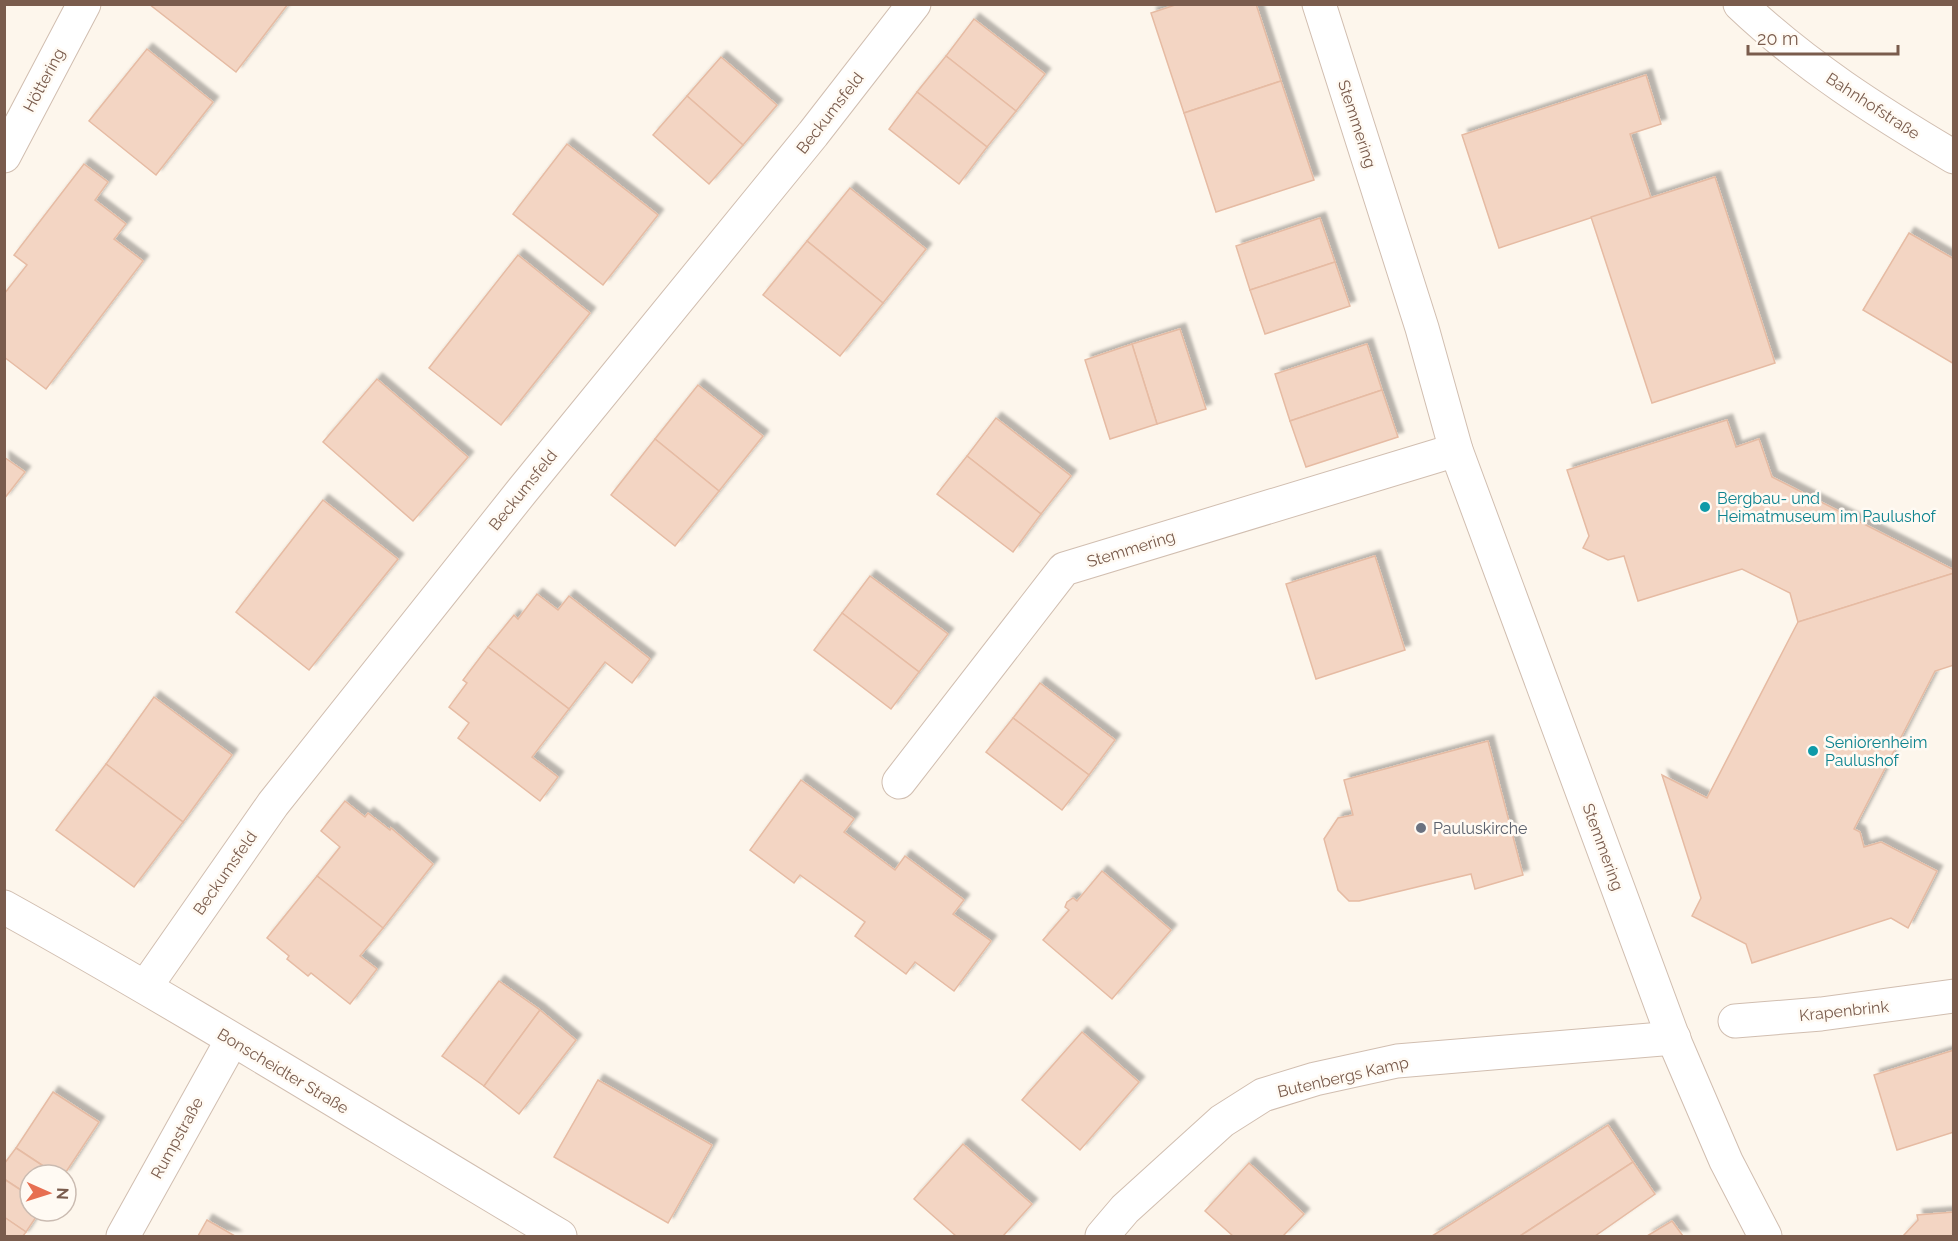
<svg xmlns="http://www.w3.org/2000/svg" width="1958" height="1241" viewBox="0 0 1958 1241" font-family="Raleway,sans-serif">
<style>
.building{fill:#f3d5c3;stroke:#e6bba3;stroke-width:1.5;filter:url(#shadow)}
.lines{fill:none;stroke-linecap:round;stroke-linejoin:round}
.street-casing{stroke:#d1beb0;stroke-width:35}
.street{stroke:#fff;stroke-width:33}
.culture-dot{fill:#0f9aa8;stroke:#fffaf3;stroke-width:2}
.worship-dot{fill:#6b7280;stroke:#fffaf3;stroke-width:2}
.labels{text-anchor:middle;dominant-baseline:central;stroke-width:5;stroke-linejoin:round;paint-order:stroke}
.street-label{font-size:16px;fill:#7a5c4d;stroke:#fffaf3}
.culture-label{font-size:16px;fill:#0d838f;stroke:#fffaf3;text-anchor:start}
.worship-label{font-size:16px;fill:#5b616d;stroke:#fffaf3;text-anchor:start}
</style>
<defs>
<filter id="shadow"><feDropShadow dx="5.5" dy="-5.5" stdDeviation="1.5" flood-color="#0004"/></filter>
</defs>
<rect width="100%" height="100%" fill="#fdf6ec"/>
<g class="building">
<path d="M 149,4 L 288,4 L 236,72 Z"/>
<path d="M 1178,4 L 1256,4 L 1281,81 L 1184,113 L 1151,13 Z"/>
<path d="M 974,19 L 1045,74 L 1016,111 L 946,56 Z"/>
<path d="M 147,49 L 213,102 L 156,175 L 89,121 Z"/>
<path d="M 946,56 L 1016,111 L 987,147 L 917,92 Z"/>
<path d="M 721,57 L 777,105 L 743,145 L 687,96 Z"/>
<path d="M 1646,75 L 1661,124 L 1630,134 L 1651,198 L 1499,248 L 1462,135 Z"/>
<path d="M 1281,81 L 1314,180 L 1216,212 L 1184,113 Z"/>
<path d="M 917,92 L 987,147 L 959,184 L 889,129 Z"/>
<path d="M 687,96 L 743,145 L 709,184 L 653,135 Z"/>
<path d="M 567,144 L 658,215 L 603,285 L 513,214 Z"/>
<path d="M 84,164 L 108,182 L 95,200 L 126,224 L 114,239 L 143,261 L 46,389 L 4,357 L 4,294 L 27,265 L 14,255 Z"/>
<path d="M 1715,177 L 1775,363 L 1652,403 L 1591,217 Z"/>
<path d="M 850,188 L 926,249 L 883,303 L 807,241 Z"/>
<path d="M 1320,218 L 1335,262 L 1250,290 L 1236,246 Z"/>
<path d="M 1909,233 L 1954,259 L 1954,364 L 1863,310 Z"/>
<path d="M 807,241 L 883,303 L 840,356 L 763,295 Z"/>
<path d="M 518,255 L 590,313 L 501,425 L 429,368 Z"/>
<path d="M 1335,262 L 1350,306 L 1265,334 L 1250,290 Z"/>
<path d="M 1180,329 L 1206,409 L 1157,424 L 1132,344 Z"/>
<path d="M 1132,344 L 1157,424 L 1110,439 L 1085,360 Z"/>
<path d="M 1367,344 L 1382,390 L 1290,421 L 1275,374 Z"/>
<path d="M 377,379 L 468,457 L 413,521 L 323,442 Z"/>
<path d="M 698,385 L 763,436 L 719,491 L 655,439 Z"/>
<path d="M 1382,390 L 1398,437 L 1306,467 L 1290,421 Z"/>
<path d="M 996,418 L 1071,476 L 1041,514 L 967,456 Z"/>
<path d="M 1727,420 L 1736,447 L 1759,439 L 1772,477 L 1954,570 L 1954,573 L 1798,622 L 1790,593 L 1742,569 L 1638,601 L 1624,556 L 1608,560 L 1583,548 L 1589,536 L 1567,470 Z"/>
<path d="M 655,439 L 719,491 L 675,546 L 611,495 Z"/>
<path d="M 967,456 L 1041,514 L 1013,552 L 937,494 Z"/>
<path d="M 4,457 L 25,472 L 4,499 Z"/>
<path d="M 323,500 L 398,559 L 309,670 L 236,612 Z"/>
<path d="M 1375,556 L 1405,650 L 1316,679 L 1286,584 Z"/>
<path d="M 1954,573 L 1954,665 L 1935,671 L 1854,829 L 1860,832 L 1864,847 L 1881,842 L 1937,871 L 1908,928 L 1891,918 L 1752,963 L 1746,944 L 1692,916 L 1701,898 L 1662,775 L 1707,798 L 1798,622 Z"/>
<path d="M 870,576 L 948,634 L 919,672 L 842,613 Z"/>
<path d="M 537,594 L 558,610 L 569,596 L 650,659 L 632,683 L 605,662 L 569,709 L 488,647 L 514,615 L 518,619 Z"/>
<path d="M 842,613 L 919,672 L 891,709 L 814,650 Z"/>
<path d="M 488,647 L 569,709 L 532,757 L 558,777 L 540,801 L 458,738 L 469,723 L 449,707 L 467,683 L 463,680 Z"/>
<path d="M 1040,683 L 1115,740 L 1089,775 L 1013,718 Z"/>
<path d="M 154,697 L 232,755 L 183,822 L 106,764 Z"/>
<path d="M 1013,718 L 1089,775 L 1062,810 L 986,752 Z"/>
<path d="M 1488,741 L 1523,875 L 1475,889 L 1471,874 L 1359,901 L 1349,901 L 1338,890 L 1324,839 L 1338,818 L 1353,815 L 1344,780 Z"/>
<path d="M 106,764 L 183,822 L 134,887 L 56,830 Z"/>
<path d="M 801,780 L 854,819 L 844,832 L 895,870 L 905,856 L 964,900 L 953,914 L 991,941 L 954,991 L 915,962 L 906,974 L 855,936 L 865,922 L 800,875 L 794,883 L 750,850 Z"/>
<path d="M 345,801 L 365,817 L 368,813 L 390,830 L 391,828 L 433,864 L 383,928 L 317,876 L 340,847 L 321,831 Z"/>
<path d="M 1102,871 L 1171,930 L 1112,999 L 1043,940 L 1069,910 L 1065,907 L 1067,902 L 1073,898 L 1077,901 Z"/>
<path d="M 317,876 L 383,928 L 360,956 L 377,969 L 350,1004 L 311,973 L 308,976 L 287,959 L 289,956 L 267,938 Z"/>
<path d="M 499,981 L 540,1010 L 484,1086 L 442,1056 Z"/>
<path d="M 540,1010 L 576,1040 L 519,1114 L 484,1086 Z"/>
<path d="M 1082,1032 L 1139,1082 L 1080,1150 L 1022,1100 Z"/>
<path d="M 1954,1050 L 1954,1132 L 1897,1150 L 1874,1075 Z"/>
<path d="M 598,1080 L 712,1145 L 668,1223 L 554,1157 Z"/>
<path d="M 53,1092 L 99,1122 L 64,1175 L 57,1175 L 16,1148 Z"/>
<path d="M 1608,1125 L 1633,1162 L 1520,1236 L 1432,1236 Z"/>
<path d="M 963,1144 L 1032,1204 L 1003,1236 L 956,1236 L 914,1199 Z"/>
<path d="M 16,1148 L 57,1175 L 30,1175 L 30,1196 L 4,1179 L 4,1164 Z"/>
<path d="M 1633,1162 L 1655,1194 L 1595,1236 L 1520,1236 Z"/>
<path d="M 1249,1163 L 1304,1214 L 1283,1236 L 1233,1236 L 1205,1211 Z"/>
<path d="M 4,1179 L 30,1196 L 30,1211 L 40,1211 L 26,1232 L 4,1217 Z"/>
<path d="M 1954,1212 L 1954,1236 L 1903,1236 L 1918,1220 L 1917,1215 Z"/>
<path d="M 4,1217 L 26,1232 L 23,1236 L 4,1236 Z"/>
<path d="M 207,1220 L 235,1236 L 198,1236 Z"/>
<path d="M 1672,1221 L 1683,1236 L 1647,1236 Z"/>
</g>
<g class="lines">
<defs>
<g id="street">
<path d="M 1319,4 L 1422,328 L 1456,450 L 1674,1040 L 1726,1161 L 1765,1236"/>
<path d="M 1740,4 C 1804,65 1878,112 1954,157"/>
<path d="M 4,156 L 84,4"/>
<path d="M 899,782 L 1064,569 L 1456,450"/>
<path d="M 4,907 C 193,1012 375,1126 560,1236"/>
<path d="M 146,986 L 273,804 L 522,491 L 813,134 L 914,4"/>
<path d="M 1735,1021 L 1821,1014 L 1954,996"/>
<path d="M 123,1236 L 232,1040"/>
<path d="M 1102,1236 L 1125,1209 L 1222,1121 L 1263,1095 L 1315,1079 L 1397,1061 L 1674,1038"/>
</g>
</defs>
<use href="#street" class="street-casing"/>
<use href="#street" class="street"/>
</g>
<g class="culture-dot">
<circle cx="1705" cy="507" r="6"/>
<circle cx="1813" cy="751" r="6"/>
</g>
<circle class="worship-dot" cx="1421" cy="828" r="6"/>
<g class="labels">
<g class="street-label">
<text transform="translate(44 80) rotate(-62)">Höttering</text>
<text transform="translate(1873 106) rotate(33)">Bahnhofstraße</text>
<text transform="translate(830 113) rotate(-52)">Beckumsfeld</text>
<text transform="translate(1357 124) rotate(72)">Stemmering</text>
<text transform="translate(523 490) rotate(-51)">Beckumsfeld</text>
<text transform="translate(1131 549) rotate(-17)">Stemmering</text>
<text transform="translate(1603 847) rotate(70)">Stemmering</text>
<text transform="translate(225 873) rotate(-55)">Beckumsfeld</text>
<text transform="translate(1844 1011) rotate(-6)">Krapenbrink</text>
<text transform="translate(283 1071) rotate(31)">Bonscheidter Straße</text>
<text transform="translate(1343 1077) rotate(-13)">Butenbergs Kamp</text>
<text transform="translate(177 1138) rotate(-61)">Rumpstraße</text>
</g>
<g class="culture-label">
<text x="1717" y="498">Bergbau- und<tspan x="1717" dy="18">Heimatmuseum im Paulushof</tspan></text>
<text x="1825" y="742">Seniorenheim<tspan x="1825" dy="18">Paulushof</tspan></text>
</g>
<g class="worship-label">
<text x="1433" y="828">Pauluskirche</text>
</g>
</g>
<rect width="1958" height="1241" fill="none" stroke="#7a5c4d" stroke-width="12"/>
<g transform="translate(48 1193) rotate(93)"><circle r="28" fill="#fffaf3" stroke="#cabbb1" stroke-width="1.5"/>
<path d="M0-4.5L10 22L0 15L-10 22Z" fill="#e76f51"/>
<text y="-9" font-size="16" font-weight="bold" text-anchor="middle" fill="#7a5c4d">N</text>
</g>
<path d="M1748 45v9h150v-9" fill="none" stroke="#7a5c4d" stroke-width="3"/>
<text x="1757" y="45" font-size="18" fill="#7a5c4d" stroke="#fffaf3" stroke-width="4.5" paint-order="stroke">20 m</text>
</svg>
